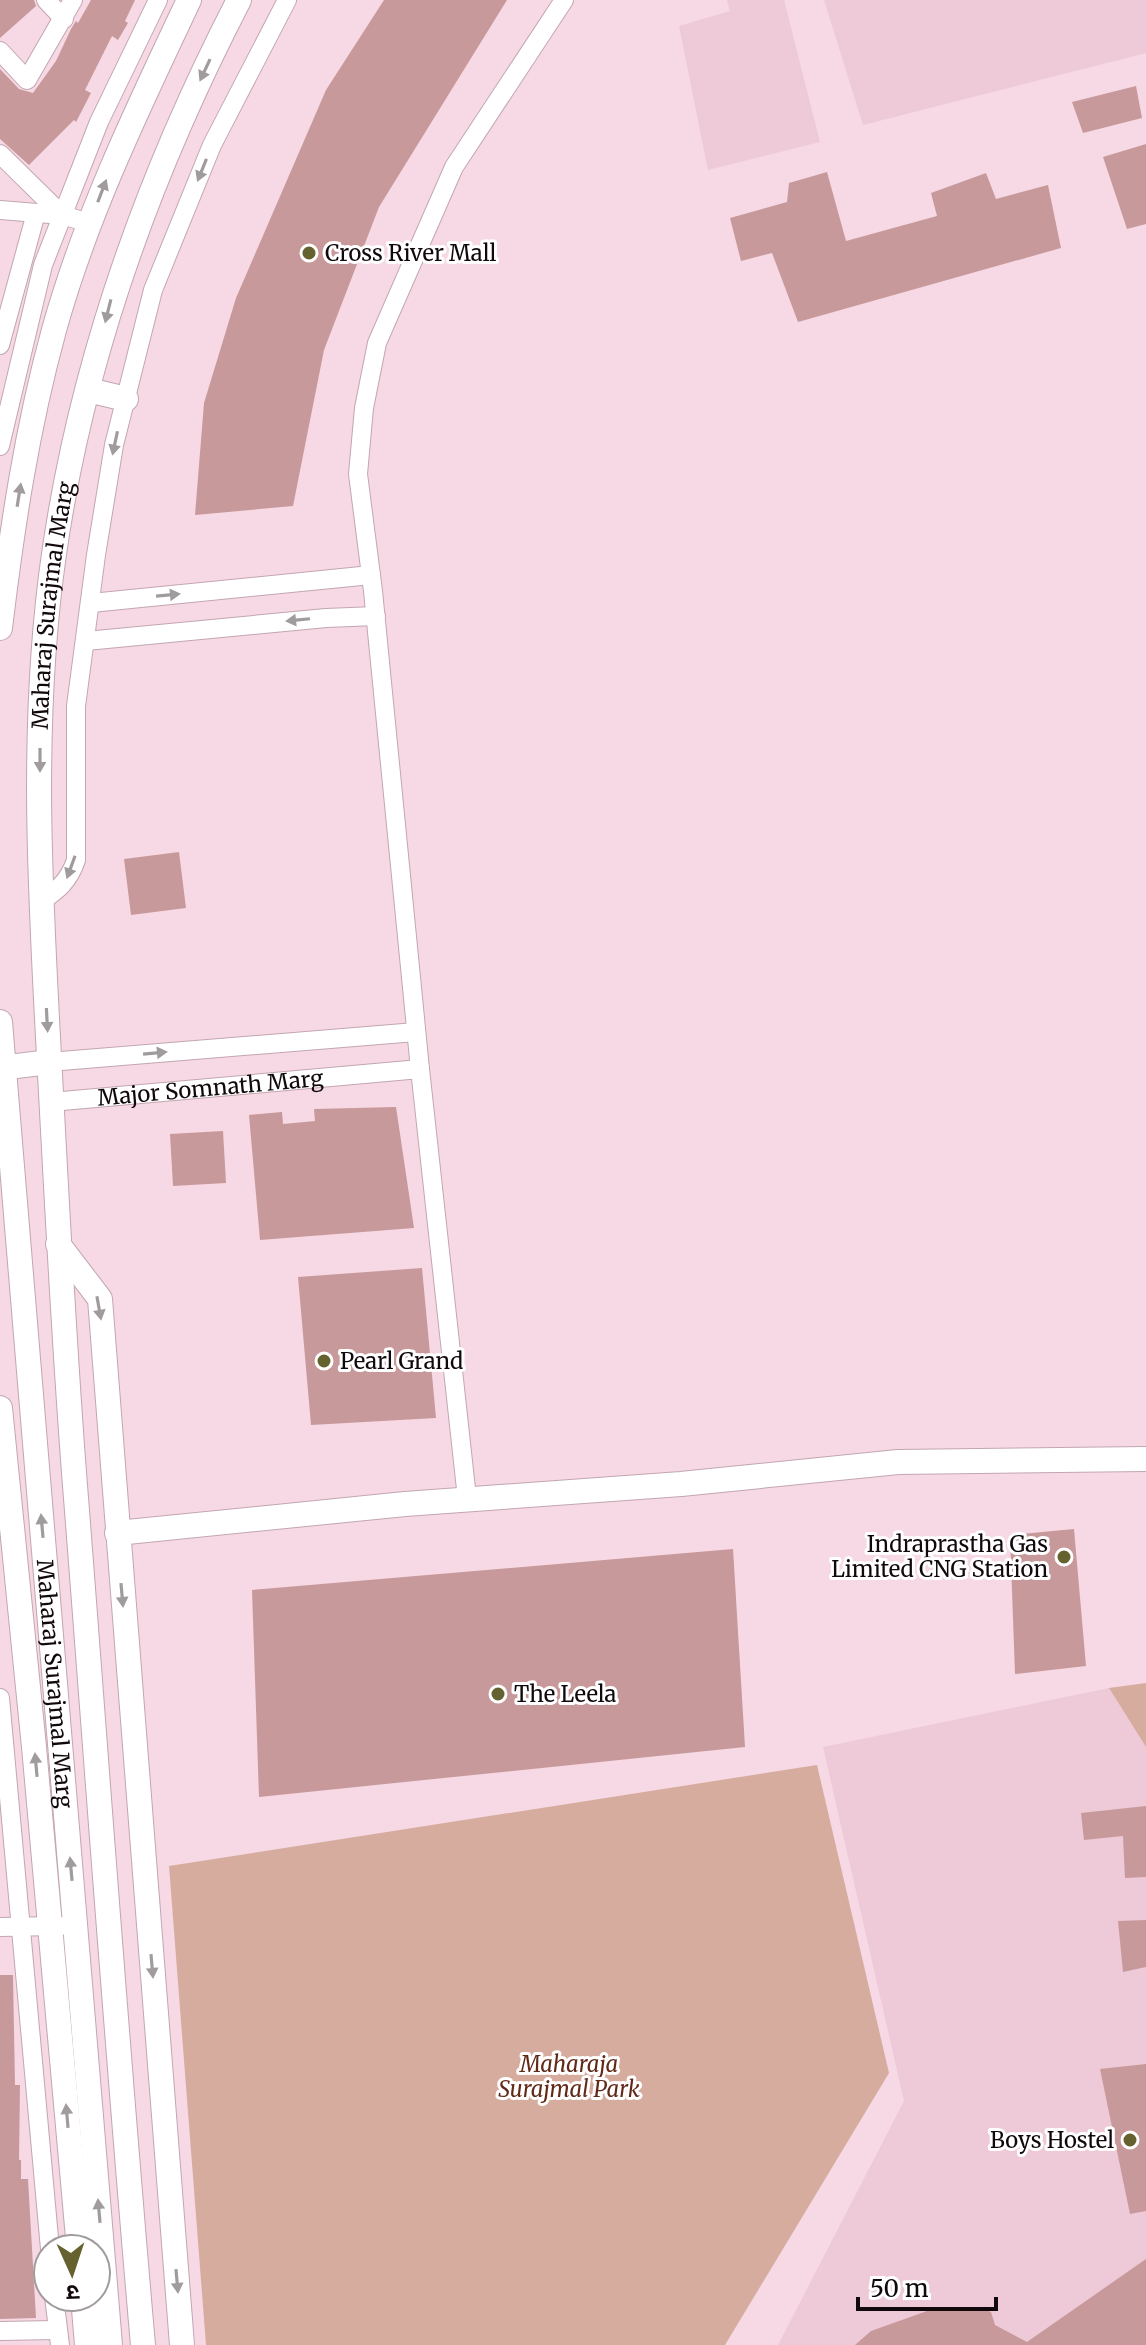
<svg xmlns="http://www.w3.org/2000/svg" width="1146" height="2345" viewBox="0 0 1146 2345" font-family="Merriweather,'Noto Sans Devanagari',serif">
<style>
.built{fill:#eec9d7}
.green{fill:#d6ac9f}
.building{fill:#c8999b}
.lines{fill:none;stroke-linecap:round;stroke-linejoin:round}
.street-casing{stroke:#c2a6b1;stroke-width:20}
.secondary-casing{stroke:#c2a6b1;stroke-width:26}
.street{stroke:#fff;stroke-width:18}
.secondary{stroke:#fff;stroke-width:24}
.oneway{fill:#a09c9e}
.poi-dot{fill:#65622f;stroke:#fff;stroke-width:3}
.labels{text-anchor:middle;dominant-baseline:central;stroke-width:6;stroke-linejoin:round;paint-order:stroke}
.poi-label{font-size:22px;fill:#11080c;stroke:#fff;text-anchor:start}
.street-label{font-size:22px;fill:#11080c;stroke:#fff}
.park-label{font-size:22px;font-style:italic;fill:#622918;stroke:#fff}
</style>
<rect width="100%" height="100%" fill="#f6d9e4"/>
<g class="built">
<path d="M 727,0 L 784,0 L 820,142 L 708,170 L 679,26 L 730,11 Z"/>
<path d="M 824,0 L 1146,0 L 1146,53 L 863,125 Z"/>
<path d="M 1109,1688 L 1146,1747 L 1146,2345 L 778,2345 L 904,2101 L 823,1747 Z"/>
</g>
<g class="green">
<path d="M 1146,1683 L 1146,1747 L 1109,1688 Z"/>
<path d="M 817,1765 L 889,2073 L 725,2345 L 206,2345 L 169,1866 Z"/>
</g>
<g class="building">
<path d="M 0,0 L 34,0 L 36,6 L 0,38 Z"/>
<path d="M 91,0 L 135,0 L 125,21 L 128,23 L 118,40 L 112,36 L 85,90 L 91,93 L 76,122 L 74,120 L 29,165 L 0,139 L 0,69 L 19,89 L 33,93 L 56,61 L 71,29 L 76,21 L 78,23 Z"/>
<path d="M 384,0 L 507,0 L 379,207 L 324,350 L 293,506 L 195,515 L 204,403 L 236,298 L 326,90 Z"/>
<path d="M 1136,86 L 1142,118 L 1083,133 L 1072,102 Z"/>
<path d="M 1146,144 L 1146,224 L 1127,229 L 1103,157 Z"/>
<path d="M 827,172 L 846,241 L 937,216 L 931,193 L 986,173 L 996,199 L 1048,185 L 1061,248 L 798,322 L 772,253 L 741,261 L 730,218 L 787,202 L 789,183 Z"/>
<path d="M 179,852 L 186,908 L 131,915 L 124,859 Z"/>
<path d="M 396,1107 L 414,1228 L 260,1240 L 249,1115 L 282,1112 L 283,1124 L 315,1121 L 314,1109 Z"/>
<path d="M 223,1131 L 226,1183 L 173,1186 L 170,1134 Z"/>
<path d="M 422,1268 L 436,1418 L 311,1425 L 298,1277 Z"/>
<path d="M 1074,1529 L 1086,1666 L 1015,1674 L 1010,1535 Z"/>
<path d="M 733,1549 L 745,1747 L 259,1797 L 252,1590 Z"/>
<path d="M 1146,1806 L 1146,1877 L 1125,1878 L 1123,1836 L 1084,1840 L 1081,1813 Z"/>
<path d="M 1146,1920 L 1146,1967 L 1123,1972 L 1118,1921 Z"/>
<path d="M 0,1975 L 13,1975 L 15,2085 L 20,2085 L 19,2160 L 21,2160 L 21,2179 L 28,2179 L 36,2318 L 0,2319 Z"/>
<path d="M 1146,2064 L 1146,2211 L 1130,2214 L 1100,2069 Z"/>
<path d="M 1146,2259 L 1146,2345 L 855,2345 L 871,2331 L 927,2311 L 981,2308 L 991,2312 L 995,2325 L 1027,2342 Z"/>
</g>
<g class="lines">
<defs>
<g id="street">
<path d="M 46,0 L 64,19"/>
<path d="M 0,51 L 27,80 L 73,0"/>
<path d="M 0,154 L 62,215"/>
<path d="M 0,210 L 62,215 L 89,223"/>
<path d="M 0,345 L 36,213"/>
<path d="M 0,446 L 43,265 L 99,122 L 158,0"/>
<path d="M 91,603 L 371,575"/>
<path d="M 86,641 L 326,618 L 376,616"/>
<path d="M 40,902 C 58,890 69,881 76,860 L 76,706 L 96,555 L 114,445 L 153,290 L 212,145 L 287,0"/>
<path d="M 49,1062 L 416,1032"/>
<path id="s1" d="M 51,1102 L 420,1069"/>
<path d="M 467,1498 L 420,1069 L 373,591 L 358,474 L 364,408 L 377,343 L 454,167 L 564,0"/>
<path d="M 0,1698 L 50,2249"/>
<path d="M 0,1927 L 61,1926"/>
<path d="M 54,2297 L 60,2345"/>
<path d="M 0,2331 L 57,2330"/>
</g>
<g id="secondary">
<path d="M 88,390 L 126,399"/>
<path d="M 0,628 C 12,528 27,428 54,330 C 86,215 138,108 189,0"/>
<path id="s2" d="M 0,1022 L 110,2345"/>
<path d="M 0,1068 L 49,1062"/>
<path d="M 58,1244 L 100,1299 L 182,2345"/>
<path d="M 0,1408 L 34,1747 L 79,2249"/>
<path d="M 117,1533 L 405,1504 L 681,1484 L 898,1462 L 1146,1459"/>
<path d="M 83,2297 L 87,2345"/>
<path id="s3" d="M 143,2345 C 118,2063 98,1780 76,1498 C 64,1350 57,1203 49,1056 C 40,889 30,720 54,554 C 82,359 149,174 239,0"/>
</g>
</defs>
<use href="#street" class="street-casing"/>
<use href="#secondary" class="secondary-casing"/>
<use href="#street" class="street"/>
<use href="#secondary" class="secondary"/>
</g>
<defs><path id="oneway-solid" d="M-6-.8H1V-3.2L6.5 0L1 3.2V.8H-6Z" transform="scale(2)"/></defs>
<g class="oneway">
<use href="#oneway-solid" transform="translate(205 70) rotate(115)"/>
<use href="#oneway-solid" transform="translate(202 170) rotate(112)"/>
<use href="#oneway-solid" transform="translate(102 191) rotate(-69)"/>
<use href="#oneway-solid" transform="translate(108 311) rotate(104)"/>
<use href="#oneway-solid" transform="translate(115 443) rotate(102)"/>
<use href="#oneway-solid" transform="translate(19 495) rotate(-81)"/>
<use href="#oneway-solid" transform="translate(168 595) rotate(-5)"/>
<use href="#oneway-solid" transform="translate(298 620) rotate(174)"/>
<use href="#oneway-solid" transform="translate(40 760) rotate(90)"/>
<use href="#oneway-solid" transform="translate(71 867) rotate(110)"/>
<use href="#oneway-solid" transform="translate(47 1020) rotate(87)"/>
<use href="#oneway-solid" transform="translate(155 1053) rotate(-5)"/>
<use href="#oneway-solid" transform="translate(99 1308) rotate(80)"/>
<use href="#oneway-solid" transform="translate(42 1526) rotate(-95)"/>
<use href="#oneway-solid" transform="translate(122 1595) rotate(85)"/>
<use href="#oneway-solid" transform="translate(36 1765) rotate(-95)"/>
<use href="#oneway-solid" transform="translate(71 1869) rotate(-95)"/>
<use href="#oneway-solid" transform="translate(152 1966) rotate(85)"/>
<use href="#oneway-solid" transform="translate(67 2116) rotate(-95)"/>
<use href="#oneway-solid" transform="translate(99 2211) rotate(-95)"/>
<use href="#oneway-solid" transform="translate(177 2281) rotate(85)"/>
</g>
<g class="poi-dot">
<circle cx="309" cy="253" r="8"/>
<circle cx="324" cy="1361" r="8"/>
<circle cx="1064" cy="1557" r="8"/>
<circle cx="498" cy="1694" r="8"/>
<circle cx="1130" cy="2140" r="8"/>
</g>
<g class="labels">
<g class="poi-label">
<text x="325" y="253">Cross River Mall</text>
<text x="340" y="1361">Pearl Grand</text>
<text x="1048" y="1544" text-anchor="end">Indraprastha Gas<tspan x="1048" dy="25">Limited CNG Station</tspan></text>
<text x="514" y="1694">The Leela</text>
<text x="1114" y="2140" text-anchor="end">Boys Hostel</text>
</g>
<g class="street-label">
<text stroke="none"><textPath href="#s3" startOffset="1744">Maharaj Surajmal Marg</textPath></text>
<text stroke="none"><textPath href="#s1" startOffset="160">Major Somnath Marg</textPath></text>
<text stroke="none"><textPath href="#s2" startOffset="664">Maharaj Surajmal Marg</textPath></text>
</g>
<g class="park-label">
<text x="569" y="2064">Maharaja<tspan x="569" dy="25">Surajmal Park</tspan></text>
</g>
</g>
<g transform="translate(72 2273) rotate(177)"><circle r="38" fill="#ffffff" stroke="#a09c9e" stroke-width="2"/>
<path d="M0-6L14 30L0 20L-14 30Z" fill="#65622f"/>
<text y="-12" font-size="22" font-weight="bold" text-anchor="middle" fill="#11080c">उ</text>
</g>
<path d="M858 2297v12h138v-12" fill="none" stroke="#11080c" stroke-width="4"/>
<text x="870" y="2297" font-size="24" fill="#11080c" stroke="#ffffff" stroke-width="6" paint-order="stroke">50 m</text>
</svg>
